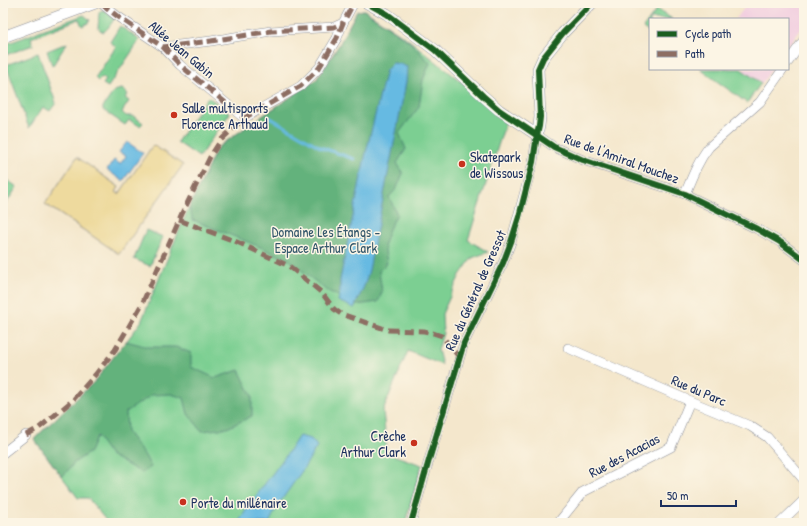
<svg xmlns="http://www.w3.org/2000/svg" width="807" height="526" viewBox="0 0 807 526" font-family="'Patrick Hand',sans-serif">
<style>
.built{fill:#f2cfe0}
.green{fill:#7bcf92;stroke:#4b7f78}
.forest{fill:#64b27c;stroke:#40706d}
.sand{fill:#eeda9e;stroke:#84847e}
.water{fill:#66bae2;stroke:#4074a0}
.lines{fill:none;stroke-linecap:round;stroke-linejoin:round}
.stream{stroke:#66bae2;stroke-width:3}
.minor-casing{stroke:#888b95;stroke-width:10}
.tertiary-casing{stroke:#888b95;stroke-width:12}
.minor{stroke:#fff;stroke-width:9}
.tertiary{stroke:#fff;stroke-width:11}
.quiet{stroke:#8d6e63;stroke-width:5;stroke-dasharray:10 5;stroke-linecap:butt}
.cycleway-casing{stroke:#fcf5e5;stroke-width:8}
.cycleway{stroke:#1b5e20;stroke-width:6}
.poi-dot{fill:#c8321e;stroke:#fcf5e5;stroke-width:1.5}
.labels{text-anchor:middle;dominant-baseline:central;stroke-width:3;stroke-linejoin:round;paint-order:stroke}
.street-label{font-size:14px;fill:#1b2f5e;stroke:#fcf5e5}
.poi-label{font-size:14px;fill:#1b2f5e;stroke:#fcf5e5;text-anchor:start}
.park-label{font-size:14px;fill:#33576b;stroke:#fcf5e5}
</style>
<rect width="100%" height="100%" fill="#fcf5e5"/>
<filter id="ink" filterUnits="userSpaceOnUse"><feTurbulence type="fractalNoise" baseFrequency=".025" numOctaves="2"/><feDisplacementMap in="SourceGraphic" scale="8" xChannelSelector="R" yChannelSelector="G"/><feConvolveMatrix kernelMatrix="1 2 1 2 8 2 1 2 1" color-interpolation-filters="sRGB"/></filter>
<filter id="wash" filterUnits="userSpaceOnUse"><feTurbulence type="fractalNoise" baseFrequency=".012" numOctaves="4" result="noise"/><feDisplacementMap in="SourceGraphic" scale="16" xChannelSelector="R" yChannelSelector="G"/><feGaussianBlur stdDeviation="0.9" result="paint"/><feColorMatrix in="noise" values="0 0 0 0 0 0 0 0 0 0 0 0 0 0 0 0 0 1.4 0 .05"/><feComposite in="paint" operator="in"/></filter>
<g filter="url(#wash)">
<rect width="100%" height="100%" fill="#f4e7cc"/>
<g class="built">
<path d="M 748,3 L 797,3 L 804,7 L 804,25 L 788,47 L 788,19 L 736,19 Z"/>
<path d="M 742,69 L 772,69 L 762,83 Z"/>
</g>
<g class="green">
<path d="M 657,9 L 672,19 L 650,19 L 650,33 L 643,28 Z"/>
<path d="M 104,10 L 115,18 L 108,28 L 104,32 L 100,30 L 98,26 C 99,22 98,14 100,11 Z"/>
<path d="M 364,10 L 405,37 L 507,118 L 468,240 L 488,252 L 472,258 L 460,275 L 442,314 L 443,333 L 438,350 L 442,365 L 408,351 L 383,410 L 387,453 L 422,465 L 405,523 L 108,523 L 88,498 L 78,498 L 34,439 L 94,382 L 117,354 L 141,322 L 183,221 L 217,148 L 252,123 L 316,80 L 339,45 L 357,11 Z"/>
<path d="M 84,15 L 90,20 L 88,23 L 82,26 L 79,19 L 31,38 L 33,45 L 3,56 L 3,45 L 28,36 L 39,31 Z"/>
<path d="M 120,26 L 136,37 L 139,40 L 137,44 L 108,87 L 103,84 L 106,80 L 102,77 L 98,81 L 95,78 L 116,47 L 110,42 Z"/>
<path d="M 67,43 L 53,65 L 52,65 L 47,51 Z"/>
<path d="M 38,53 L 56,103 L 50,111 L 43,107 L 29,128 L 6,65 Z"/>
<path d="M 700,69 L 741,69 L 761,83 L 747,103 Z"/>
<path d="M 122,89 L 128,94 L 125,98 L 129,101 L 122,112 L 126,116 L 133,116 L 143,123 L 140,126 L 129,120 L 125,125 L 103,110 L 103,107 L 114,91 Z"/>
<path d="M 208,97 L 230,113 L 199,157 L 177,142 Z"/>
<path d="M 3,177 L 17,187 L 3,208 Z"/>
<path d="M 146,230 L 163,237 L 150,266 L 134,259 Z"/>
</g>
<g class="forest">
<path d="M 364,10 L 410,42 L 430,63 L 423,80 L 419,107 L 399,133 L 406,149 L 397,163 L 403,173 L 397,188 L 389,197 L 397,214 L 389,229 L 384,244 L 387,263 L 379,271 L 382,292 L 378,302 L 357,305 L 326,290 L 289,260 L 258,246 L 193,220 L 189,208 L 217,148 L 252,123 L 316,80 L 339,45 L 357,11 Z"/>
<path d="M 126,341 L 148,347 L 176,347 L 191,353 L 191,367 L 215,378 L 239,370 L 252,396 L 252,416 L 227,428 L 202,431 L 188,414 L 184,398 L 171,394 L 152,395 L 126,412 L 127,432 L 145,456 L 151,467 L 142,473 L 110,455 L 97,436 L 90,452 L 75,462 L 62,477 L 34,439 L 94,382 Z"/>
</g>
<path class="sand" d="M 153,145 L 183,165 L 119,254 L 45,204 L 77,157 L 119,187 L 116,192 L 119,194 Z"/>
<g class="water">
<path d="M 393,63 L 400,64 L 407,67 L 406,82 L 369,270 L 365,284 L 354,308 L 338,301 L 340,292 L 340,280 L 365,157 L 386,70 Z"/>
<path d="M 127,142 L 143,153 L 123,181 L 107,170 L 114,160 L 120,164 L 126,156 L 119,152 Z"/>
<path d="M 299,436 L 311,439 L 317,446 L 304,468 L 278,505 L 269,523 L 238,523 C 256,493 280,466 299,436 Z"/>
</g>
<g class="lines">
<path class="stream" d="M 269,117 L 320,147 L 354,159"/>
</g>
</g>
<g filter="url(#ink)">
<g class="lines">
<defs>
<g id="minor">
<path d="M 101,3 L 117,16 L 163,47 L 180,65 L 244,118 L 301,86 L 319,68 L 337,38 L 343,23 L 352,6 L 352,3"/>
<path d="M 163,47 L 211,41 L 271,31 L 334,27 L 343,23"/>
<path d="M 788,62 L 804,40"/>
<path d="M 685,194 C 692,177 698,161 709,147 L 760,102 L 783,69"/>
<path d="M 568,348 L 690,401 L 750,426 L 767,437 L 804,480"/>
<path d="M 3,453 L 26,435"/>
<path d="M 411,523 L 429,460 L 464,343 L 503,263 L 511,242 L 533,162 L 537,135 L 554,147 L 583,160 L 685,194 L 757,229 L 780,242 L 804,260"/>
<path d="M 558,523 L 583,492 L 671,447 L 690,401"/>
<path d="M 780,523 L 804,500"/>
</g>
<g id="tertiary">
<path d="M 367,3 L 387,14 L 435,50 L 483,96 L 499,110 L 537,135 L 539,126 L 540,117 L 538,69 L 543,58 L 563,33 L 592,3"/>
<path d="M 3,37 L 95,3"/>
</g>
</defs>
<use href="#minor" class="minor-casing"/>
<use href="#tertiary" class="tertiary-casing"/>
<use href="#minor" class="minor"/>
<use href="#tertiary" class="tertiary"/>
<g class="quiet">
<path d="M 101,3 L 117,16 L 163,47 L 180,65 L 244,118"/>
<path d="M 163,47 L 211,41 L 271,31 L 334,27 L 343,23"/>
<path d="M 179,220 L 237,242 L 289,266 L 322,293 L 334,309 L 341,314 L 388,330 L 424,331 L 433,333 L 442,336 L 459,357"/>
<path d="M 26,435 L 39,428 L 72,401 L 95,375 L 115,350 L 142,304 L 182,214 L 210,157 L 221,140 L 244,118 L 301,86 L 319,68 L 337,38 L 343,23 L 352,6 L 352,3"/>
</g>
<defs>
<g id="cycleway">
<path d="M 367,3 L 387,14 L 435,50 L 483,96 L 499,110 L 554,147 L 583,160 L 685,194 L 757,229 L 780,242 L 804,260"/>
<path d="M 411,523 L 429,460 L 464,343 L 503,263 L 511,242 L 519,217 L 533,162 L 537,135 L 539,126 L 540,117 L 538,69 L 543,58 L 563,33 L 592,3"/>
</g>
</defs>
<use href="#cycleway" class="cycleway-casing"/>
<use href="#cycleway" class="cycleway"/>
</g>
</g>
<g class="poi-dot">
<circle cx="174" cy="115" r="4"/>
<circle cx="462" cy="164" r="4"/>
<circle cx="414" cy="443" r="4"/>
<circle cx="183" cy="502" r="4"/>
</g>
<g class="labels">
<g class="street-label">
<text transform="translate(182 49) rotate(40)">Allée Jean Gabin</text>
<text transform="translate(622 158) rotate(20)">Rue de l'Amiral Mouchez</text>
<text transform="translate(475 290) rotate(-66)">Rue du Général de Gressot</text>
<text transform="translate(699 390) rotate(23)">Rue du Parc</text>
<text transform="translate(624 455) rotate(-28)">Rue des Acacias</text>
</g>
<g class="poi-label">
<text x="182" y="107">Salle multisports<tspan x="182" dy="16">Florence Arthaud</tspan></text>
<text x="470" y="156">Skatepark<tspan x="470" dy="16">de Wissous</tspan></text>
<text x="406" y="435" text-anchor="end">Crèche<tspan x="406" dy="16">Arthur Clark</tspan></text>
<text x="191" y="502">Porte du millénaire</text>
</g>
<g class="park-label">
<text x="326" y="231">Domaine Les Étangs -<tspan x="326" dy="16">Espace Arthur Clark</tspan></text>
</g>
</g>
<rect width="807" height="526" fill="none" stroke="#fcf5e5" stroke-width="16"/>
<rect x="649" y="18" width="140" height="52" fill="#fcf5e5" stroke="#a2a6af"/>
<rect x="657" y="31" width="20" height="6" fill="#1b5e20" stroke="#a2a6af"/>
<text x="685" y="38" font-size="12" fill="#1b2f5e">Cycle path</text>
<rect x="657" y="51" width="20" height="6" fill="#8d6e63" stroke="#a2a6af"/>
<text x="685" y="58" font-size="12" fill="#1b2f5e">Path</text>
<path d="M661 500v6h75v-6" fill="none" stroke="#1b2f5e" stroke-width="2"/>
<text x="667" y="500" font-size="12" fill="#1b2f5e" stroke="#fcf5e5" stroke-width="3" paint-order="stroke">50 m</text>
</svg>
